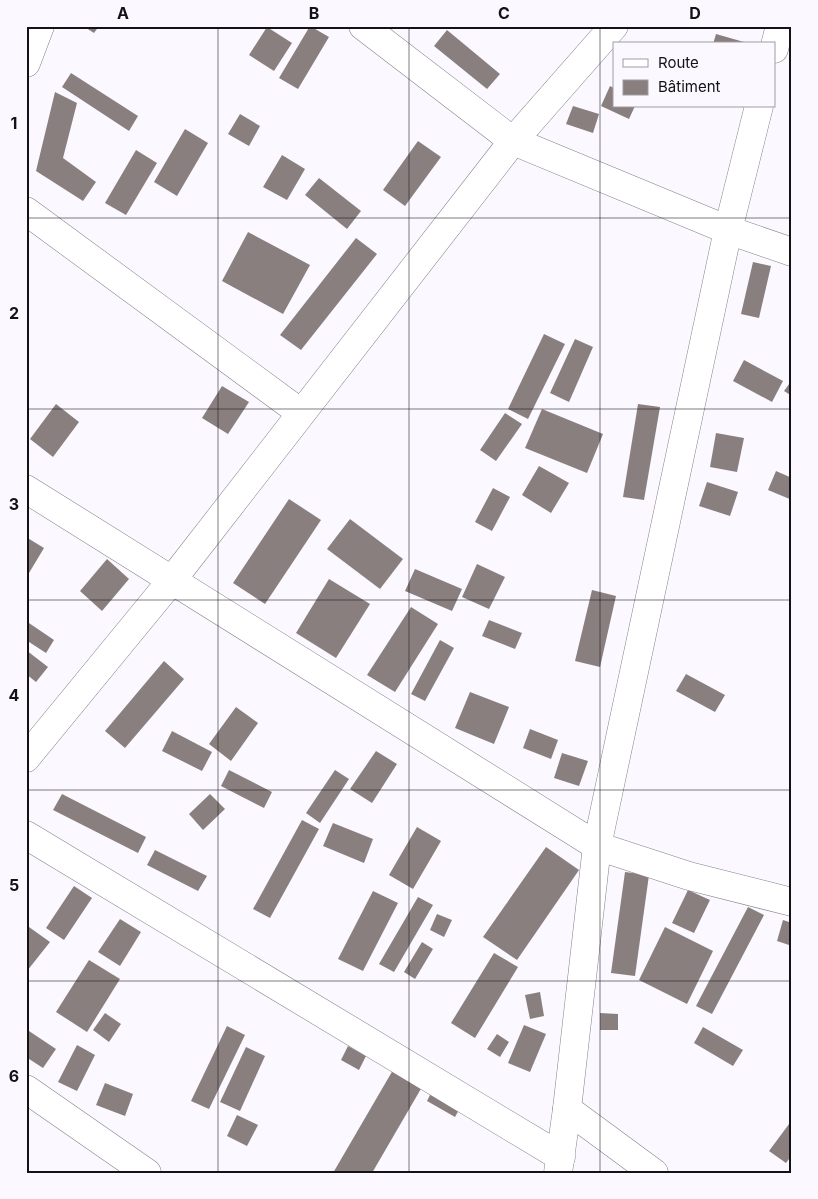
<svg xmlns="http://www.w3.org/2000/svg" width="818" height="1199" viewBox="0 0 818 1199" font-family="Inter,sans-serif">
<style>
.building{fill:#8a7f7f}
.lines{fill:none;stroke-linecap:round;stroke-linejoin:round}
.minor-casing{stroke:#84828a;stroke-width:29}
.minor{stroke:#fff;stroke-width:28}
.grid{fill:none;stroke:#131215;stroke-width:1;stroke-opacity:0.55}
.neatline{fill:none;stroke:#131215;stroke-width:2}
.grid-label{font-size:16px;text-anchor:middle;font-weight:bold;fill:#131215}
</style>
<rect width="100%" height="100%" fill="#fbf9ff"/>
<g class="building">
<path d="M 83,26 L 99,26 L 94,33 Z"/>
<path d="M 310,26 L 329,37 L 298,89 L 279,78 Z"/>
<path d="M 267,27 L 292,43 L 274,71 L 249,55 Z"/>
<path d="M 447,30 L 500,74 L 487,89 L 434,46 Z"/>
<path d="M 716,34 L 744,42 L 743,44 L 713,44 Z"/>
<path d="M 71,73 L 138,116 L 129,131 L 62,87 Z"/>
<path d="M 610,86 L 614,88 L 614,106 L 635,106 L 629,119 L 601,106 Z"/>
<path d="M 55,92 L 77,103 L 63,158 L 96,182 L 83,201 L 36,171 Z"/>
<path d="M 573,106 L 599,114 L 593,133 L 566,124 Z"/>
<path d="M 240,114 L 260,126 L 249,146 L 228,134 Z"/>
<path d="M 185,129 L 208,143 L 177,196 L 154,182 Z"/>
<path d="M 418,141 L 441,157 L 405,206 L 383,190 Z"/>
<path d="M 136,150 L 157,163 L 126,215 L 105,203 Z"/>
<path d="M 282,155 L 305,169 L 287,200 L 263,187 Z"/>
<path d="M 319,178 L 361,211 L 347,229 L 305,195 Z"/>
<path d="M 248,232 L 310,265 L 283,314 L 222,281 Z"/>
<path d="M 356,238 L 377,254 L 301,350 L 280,335 Z"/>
<path d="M 753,262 L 771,266 L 759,318 L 741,314 Z"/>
<path d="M 544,334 L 565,344 L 528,419 L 508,409 Z"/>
<path d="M 575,339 L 593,347 L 569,402 L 550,393 Z"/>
<path d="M 744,360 L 783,381 L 772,402 L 733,381 Z"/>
<path d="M 792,380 L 792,396 L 784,391 Z"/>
<path d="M 222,386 L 249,402 L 228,434 L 202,418 Z"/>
<path d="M 56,404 L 79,422 L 53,457 L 30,439 Z"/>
<path d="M 638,404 L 660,407 L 644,500 L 623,497 Z"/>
<path d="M 542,409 L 603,434 L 587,473 L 525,448 Z"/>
<path d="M 505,413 L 522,424 L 496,461 L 480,450 Z"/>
<path d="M 716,433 L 744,438 L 737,472 L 710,467 Z"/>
<path d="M 539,466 L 569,483 L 551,513 L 522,495 Z"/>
<path d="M 776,471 L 792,478 L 792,500 L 768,490 Z"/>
<path d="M 707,482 L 738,492 L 730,516 L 699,506 Z"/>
<path d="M 493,488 L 510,497 L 492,531 L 475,522 Z"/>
<path d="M 289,499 L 321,520 L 265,604 L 233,583 Z"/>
<path d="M 350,519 L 403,559 L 380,589 L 327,549 Z"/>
<path d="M 26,537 L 44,548 L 26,578 Z"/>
<path d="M 107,559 L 129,579 L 102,611 L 80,591 Z"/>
<path d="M 477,564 L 505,577 L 489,609 L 462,597 Z"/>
<path d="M 415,569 L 462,589 L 452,611 L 405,591 Z"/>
<path d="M 329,579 L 370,604 L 336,658 L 296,633 Z"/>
<path d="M 592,590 L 616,596 L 600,667 L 575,661 Z"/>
<path d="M 411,607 L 438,624 L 395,692 L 367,675 Z"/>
<path d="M 489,620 L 522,633 L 515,649 L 482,636 Z"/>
<path d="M 26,621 L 54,640 L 46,653 L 26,640 Z"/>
<path d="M 440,640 L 454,648 L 425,701 L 411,694 Z"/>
<path d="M 26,650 L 48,667 L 36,682 L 26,674 Z"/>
<path d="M 164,661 L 184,679 L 125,748 L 105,731 Z"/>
<path d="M 686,674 L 725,695 L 715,712 L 676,691 Z"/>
<path d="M 470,692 L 509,707 L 494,744 L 455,728 Z"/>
<path d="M 236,707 L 258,723 L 231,761 L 209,744 Z"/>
<path d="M 530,729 L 558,740 L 551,759 L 523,748 Z"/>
<path d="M 172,731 L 212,752 L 202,771 L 162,751 Z"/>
<path d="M 376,751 L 397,764 L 372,803 L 350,789 Z"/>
<path d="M 562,753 L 588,761 L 579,786 L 554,778 Z"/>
<path d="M 229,770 L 272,792 L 264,808 L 221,786 Z"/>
<path d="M 335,770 L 349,779 L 320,823 L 306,813 Z"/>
<path d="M 62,794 L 146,837 L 138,853 L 53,810 Z"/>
<path d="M 210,794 L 225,809 L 203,830 L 189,814 Z"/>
<path d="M 302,820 L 319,829 L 270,918 L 253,909 Z"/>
<path d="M 333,823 L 373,839 L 364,863 L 323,846 Z"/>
<path d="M 417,827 L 441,841 L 413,889 L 389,875 Z"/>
<path d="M 546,847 L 579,870 L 517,960 L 483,937 Z"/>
<path d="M 155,850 L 207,876 L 198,891 L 147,865 Z"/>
<path d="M 625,872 L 649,875 L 635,976 L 611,973 Z"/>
<path d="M 74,886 L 92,898 L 64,940 L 46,928 Z"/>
<path d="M 688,890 L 710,900 L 694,933 L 672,923 Z"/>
<path d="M 373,891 L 398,903 L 363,971 L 338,959 Z"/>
<path d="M 418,897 L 433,905 L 394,972 L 379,964 Z"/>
<path d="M 748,907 L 764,915 L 712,1014 L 696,1006 Z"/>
<path d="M 437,914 L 452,920 L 444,937 L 430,930 Z"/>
<path d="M 120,919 L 141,932 L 120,966 L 98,952 Z"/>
<path d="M 783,920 L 792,923 L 792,946 L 777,941 Z"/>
<path d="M 29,927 L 50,942 L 27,971 L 26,931 Z"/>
<path d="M 665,927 L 713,951 L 687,1004 L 639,980 Z"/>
<path d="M 422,942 L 433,949 L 415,979 L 404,972 Z"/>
<path d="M 494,953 L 518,967 L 475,1038 L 451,1023 Z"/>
<path d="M 89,960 L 120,979 L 87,1032 L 56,1012 Z"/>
<path d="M 540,992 L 544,1016 L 530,1019 L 525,995 Z"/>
<path d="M 105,1013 L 121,1024 L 109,1042 L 93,1030 Z"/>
<path d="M 600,1013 L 618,1014 L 618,1030 L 600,1030 Z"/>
<path d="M 524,1025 L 546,1034 L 530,1072 L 508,1063 Z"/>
<path d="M 227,1026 L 245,1035 L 209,1109 L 191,1101 Z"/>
<path d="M 703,1027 L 743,1050 L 733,1066 L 694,1043 Z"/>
<path d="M 26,1029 L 56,1049 L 43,1068 L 26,1057 Z"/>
<path d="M 497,1034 L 509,1042 L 500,1057 L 487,1049 Z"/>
<path d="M 77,1045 L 95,1055 L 77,1091 L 58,1082 Z"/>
<path d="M 348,1046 L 366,1056 L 359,1070 L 341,1060 Z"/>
<path d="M 246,1047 L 265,1056 L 240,1111 L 220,1102 Z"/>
<path d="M 393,1070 L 422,1087 L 372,1173 L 333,1173 Z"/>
<path d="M 105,1083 L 133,1094 L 125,1116 L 96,1105 Z"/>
<path d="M 433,1089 L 461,1106 L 455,1117 L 427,1101 Z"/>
<path d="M 237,1115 L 258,1125 L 247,1146 L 227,1136 Z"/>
<path d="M 792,1120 L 792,1155 L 786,1163 L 769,1151 Z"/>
</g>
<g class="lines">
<defs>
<g id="minor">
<path d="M 363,26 L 513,141 L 728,230 L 792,252"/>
<path d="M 774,49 L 780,26"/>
<path d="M 26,63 L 40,26"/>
<path d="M 26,211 L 301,413"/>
<path d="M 26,489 L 597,846 L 689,876 L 792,902"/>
<path d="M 26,758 L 172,580 L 513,141 L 614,26"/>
<path d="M 26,835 L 561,1157"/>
<path d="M 26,1089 L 147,1173"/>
<path d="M 567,1109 L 654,1173"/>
<path d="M 558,1173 L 567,1109 L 597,846 L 728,230 L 759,106"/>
</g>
</defs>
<use href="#minor" class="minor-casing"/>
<use href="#minor" class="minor"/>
</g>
<path class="grid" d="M 218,26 L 218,1173M 409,26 L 409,1173M 600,26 L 600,1173M 26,218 L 792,218M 26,409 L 792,409M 26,600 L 792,600M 26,790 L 792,790M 26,981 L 792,981"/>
<rect width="818" height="1199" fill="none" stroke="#fbf9ff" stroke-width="55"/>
<rect x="613" y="42" width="162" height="65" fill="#fbf9ff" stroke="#9e9da1"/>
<rect x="623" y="59" width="25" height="8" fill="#ffffff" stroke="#9e9da1"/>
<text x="658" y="68" font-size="15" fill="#131215">Route</text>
<rect x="623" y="80" width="25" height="15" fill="#8a7f7f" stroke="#9e9da1"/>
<text x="658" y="92" font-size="15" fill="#131215">Bâtiment</text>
<rect x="28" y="28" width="762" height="1144" class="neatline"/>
<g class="grid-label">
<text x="123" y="19">A</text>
<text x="314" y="19">B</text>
<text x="504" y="19">C</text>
<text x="695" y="19">D</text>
<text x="14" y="129">1</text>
<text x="14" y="319">2</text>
<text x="14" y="510">3</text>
<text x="14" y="701">4</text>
<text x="14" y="891">5</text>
<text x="14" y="1082">6</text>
</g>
</svg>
